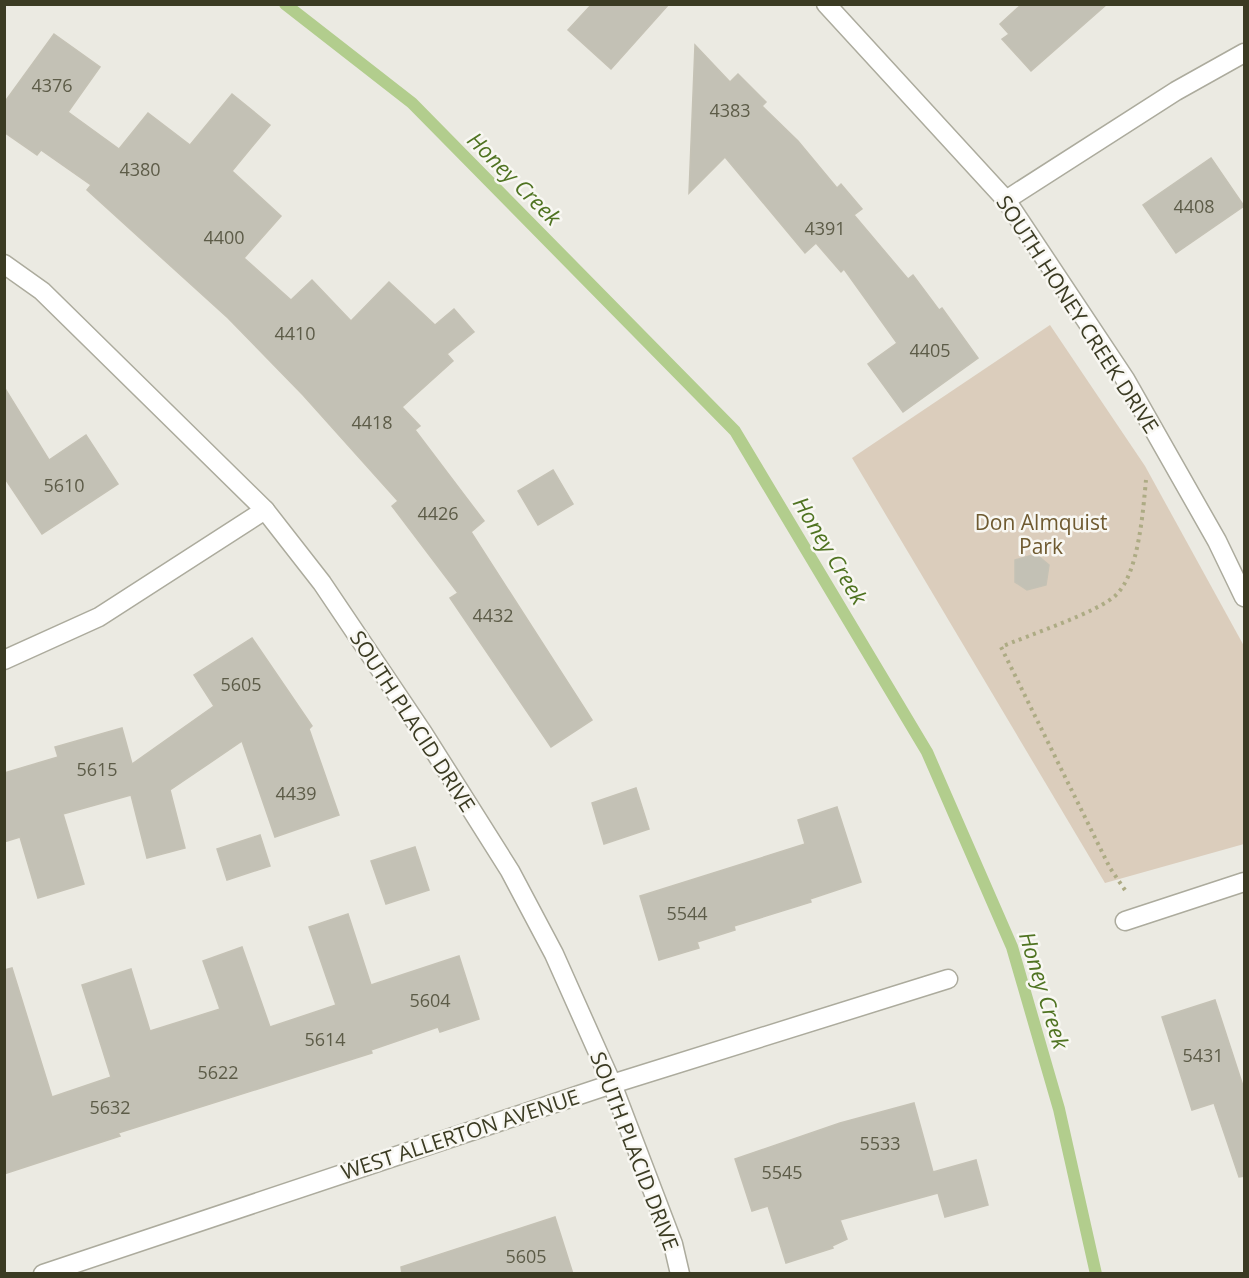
<svg xmlns="http://www.w3.org/2000/svg" width="1249" height="1278" viewBox="0 0 1249 1278" font-family="'Open Sans',sans-serif">
<style>
.green{fill:#dbcdbc}
.lines{fill:none;stroke-linecap:round;stroke-linejoin:round}
.stream{stroke:#b2cd8d;stroke-width:12}
.building{fill:#c3c1b5;stroke:#c5c2b5;stroke-width:1.5}
.minor-casing{stroke:#acab9d;stroke-width:21}
.path{stroke:#adab84;stroke-width:4;stroke-dasharray:3 4.5;stroke-linecap:butt}
.minor{stroke:#fff;stroke-width:18}
.labels{text-anchor:middle;dominant-baseline:central;stroke-width:5;stroke-linejoin:round;paint-order:stroke}
.number-label{font-size:18px;fill:#5d5c48}
.street-label{font-size:21px;fill:#3b3b23;stroke:#f8f7f2}
.park-label{font-size:21px;fill:#6f5a30;stroke:#f8f7f2}
.water-label{font-size:22px;font-style:italic;fill:#4f7321;stroke:#f8f7f2}
</style>
<rect width="100%" height="100%" fill="#ebeae2"/>
<path class="green" d="M 1050,325 L 1145,466 L 1244,646 L 1244,844 L 1105,883 L 852,458 Z"/>
<g class="lines">
<path class="stream" d="M 285,4 L 412,103 L 735,431 L 927,752 L 1012,947 L 1059,1109 L 1096,1274"/>
</g>
<g class="building">
<path d="M 592,4 L 669,4 L 611,69 L 568,30 Z"/>
<path d="M 1022,4 L 1107,4 L 1031,71 L 1002,39 L 1009,34 L 1000,24 Z"/>
<path d="M 54,34 L 100,67 L 68,112 L 119,149 L 148,113 L 190,145 L 232,94 L 270,125 L 232,171 L 281,216 L 244,258 L 291,300 L 312,280 L 351,321 L 389,282 L 435,325 L 454,309 L 474,332 L 447,354 L 453,361 L 402,407 L 420,426 L 415,430 L 484,521 L 471,532 L 592,720 L 551,747 L 450,598 L 458,593 L 392,506 L 398,501 L 303,395 L 228,318 L 87,190 L 91,185 L 41,150 L 37,155 L 4,132 L 4,103 Z"/>
<path d="M 695,45 L 730,82 L 738,74 L 766,102 L 762,106 L 798,141 L 837,188 L 841,184 L 862,209 L 854,215 L 908,279 L 913,275 L 939,310 L 942,308 L 978,358 L 903,412 L 868,364 L 897,343 L 844,269 L 841,272 L 816,243 L 805,253 L 725,157 L 689,193 Z"/>
<path d="M 1211,158 L 1244,206 L 1176,253 L 1143,205 Z"/>
<path d="M 4,387 L 49,460 L 86,435 L 118,484 L 42,534 L 4,477 Z"/>
<path d="M 553,470 L 573,504 L 538,525 L 518,491 Z"/>
<path d="M 1036,554 L 1049,565 L 1046,585 L 1027,590 L 1015,582 L 1015,560 Z"/>
<path d="M 252,638 L 312,726 L 309,729 L 339,815 L 275,837 L 242,741 L 170,790 L 185,848 L 147,858 L 131,795 L 63,814 L 84,884 L 38,898 L 20,837 L 4,842 L 4,773 L 58,757 L 55,747 L 122,728 L 132,764 L 214,706 L 194,675 Z"/>
<path d="M 636,788 L 649,829 L 604,844 L 592,803 Z"/>
<path d="M 837,807 L 861,882 L 810,899 L 811,902 L 734,926 L 735,930 L 697,942 L 699,948 L 659,960 L 640,896 L 805,844 L 798,820 Z"/>
<path d="M 260,835 L 270,866 L 227,880 L 217,849 Z"/>
<path d="M 415,847 L 429,890 L 386,904 L 371,861 Z"/>
<path d="M 348,914 L 371,985 L 459,956 L 479,1019 L 440,1032 L 438,1027 L 371,1050 L 372,1053 L 118,1133 L 120,1136 L 4,1174 L 4,970 L 12,968 L 52,1097 L 111,1077 L 82,985 L 131,969 L 150,1031 L 220,1009 L 203,961 L 242,947 L 270,1027 L 336,1005 L 309,927 Z"/>
<path d="M 1215,1000 L 1245,1092 L 1245,1176 L 1239,1177 L 1214,1103 L 1192,1110 L 1162,1017 Z"/>
<path d="M 914,1103 L 933,1172 L 976,1160 L 988,1205 L 945,1217 L 938,1193 L 840,1220 L 847,1239 L 832,1246 L 833,1248 L 786,1263 L 768,1206 L 752,1211 L 735,1159 L 840,1123 Z"/>
<path d="M 555,1217 L 573,1274 L 402,1274 L 401,1267 Z"/>
</g>
<g class="lines">
<defs>
<g id="minor">
<path d="M 826,4 L 1006,200 L 1125,379 L 1217,541 L 1244,597"/>
<path d="M 1006,200 L 1176,91 L 1244,53"/>
<path d="M 4,264 L 42,291 L 265,510 L 322,583 L 423,733 L 510,871 L 554,954 L 612,1084 L 673,1244 L 680,1274"/>
<path d="M 4,660 L 99,617 L 265,510"/>
<path d="M 1125,921 L 1244,882"/>
<path d="M 43,1274 L 612,1084 L 948,979"/>
</g>
</defs>
<use href="#minor" class="minor-casing"/>
<path class="path" d="M 1125,890 L 1110,868 L 1001,647 C 1026,636 1099,612 1116,595 C 1139,573 1143,510 1146,480"/>
<use href="#minor" class="minor"/>
</g>
<g class="labels">
<g class="number-label">
<text x="52" y="85">4376</text>
<text x="730" y="110">4383</text>
<text x="140" y="169">4380</text>
<text x="1194" y="206">4408</text>
<text x="825" y="228">4391</text>
<text x="224" y="237">4400</text>
<text x="295" y="333">4410</text>
<text x="930" y="350">4405</text>
<text x="372" y="422">4418</text>
<text x="64" y="485">5610</text>
<text x="438" y="513">4426</text>
<text x="493" y="615">4432</text>
<text x="241" y="684">5605</text>
<text x="97" y="769">5615</text>
<text x="296" y="793">4439</text>
<text x="687" y="913">5544</text>
<text x="430" y="1000">5604</text>
<text x="325" y="1039">5614</text>
<text x="1203" y="1055">5431</text>
<text x="218" y="1072">5622</text>
<text x="110" y="1107">5632</text>
<text x="880" y="1143">5533</text>
<text x="782" y="1172">5545</text>
<text x="526" y="1256">5605</text>
</g>
<g class="street-label">
<text transform="translate(1078 314) rotate(57)">SOUTH HONEY CREEK DRIVE</text>
<text transform="translate(413 721) rotate(57)">SOUTH PLACID DRIVE</text>
<text transform="translate(460 1134) rotate(-18)">WEST ALLERTON AVENUE</text>
<text transform="translate(635 1151) rotate(69)">SOUTH PLACID DRIVE</text>
</g>
<g class="park-label">
<text x="1041" y="522">Don Almquist<tspan x="1041" dy="24">Park</tspan></text>
</g>
<g class="water-label">
<text transform="translate(515 178) rotate(45)">Honey Creek</text>
<text transform="translate(831 550) rotate(59)">Honey Creek</text>
<text transform="translate(1045 990) rotate(73)">Honey Creek</text>
</g>
</g>
<rect width="1249" height="1278" fill="none" stroke="#3b3b23" stroke-width="12"/>
</svg>
